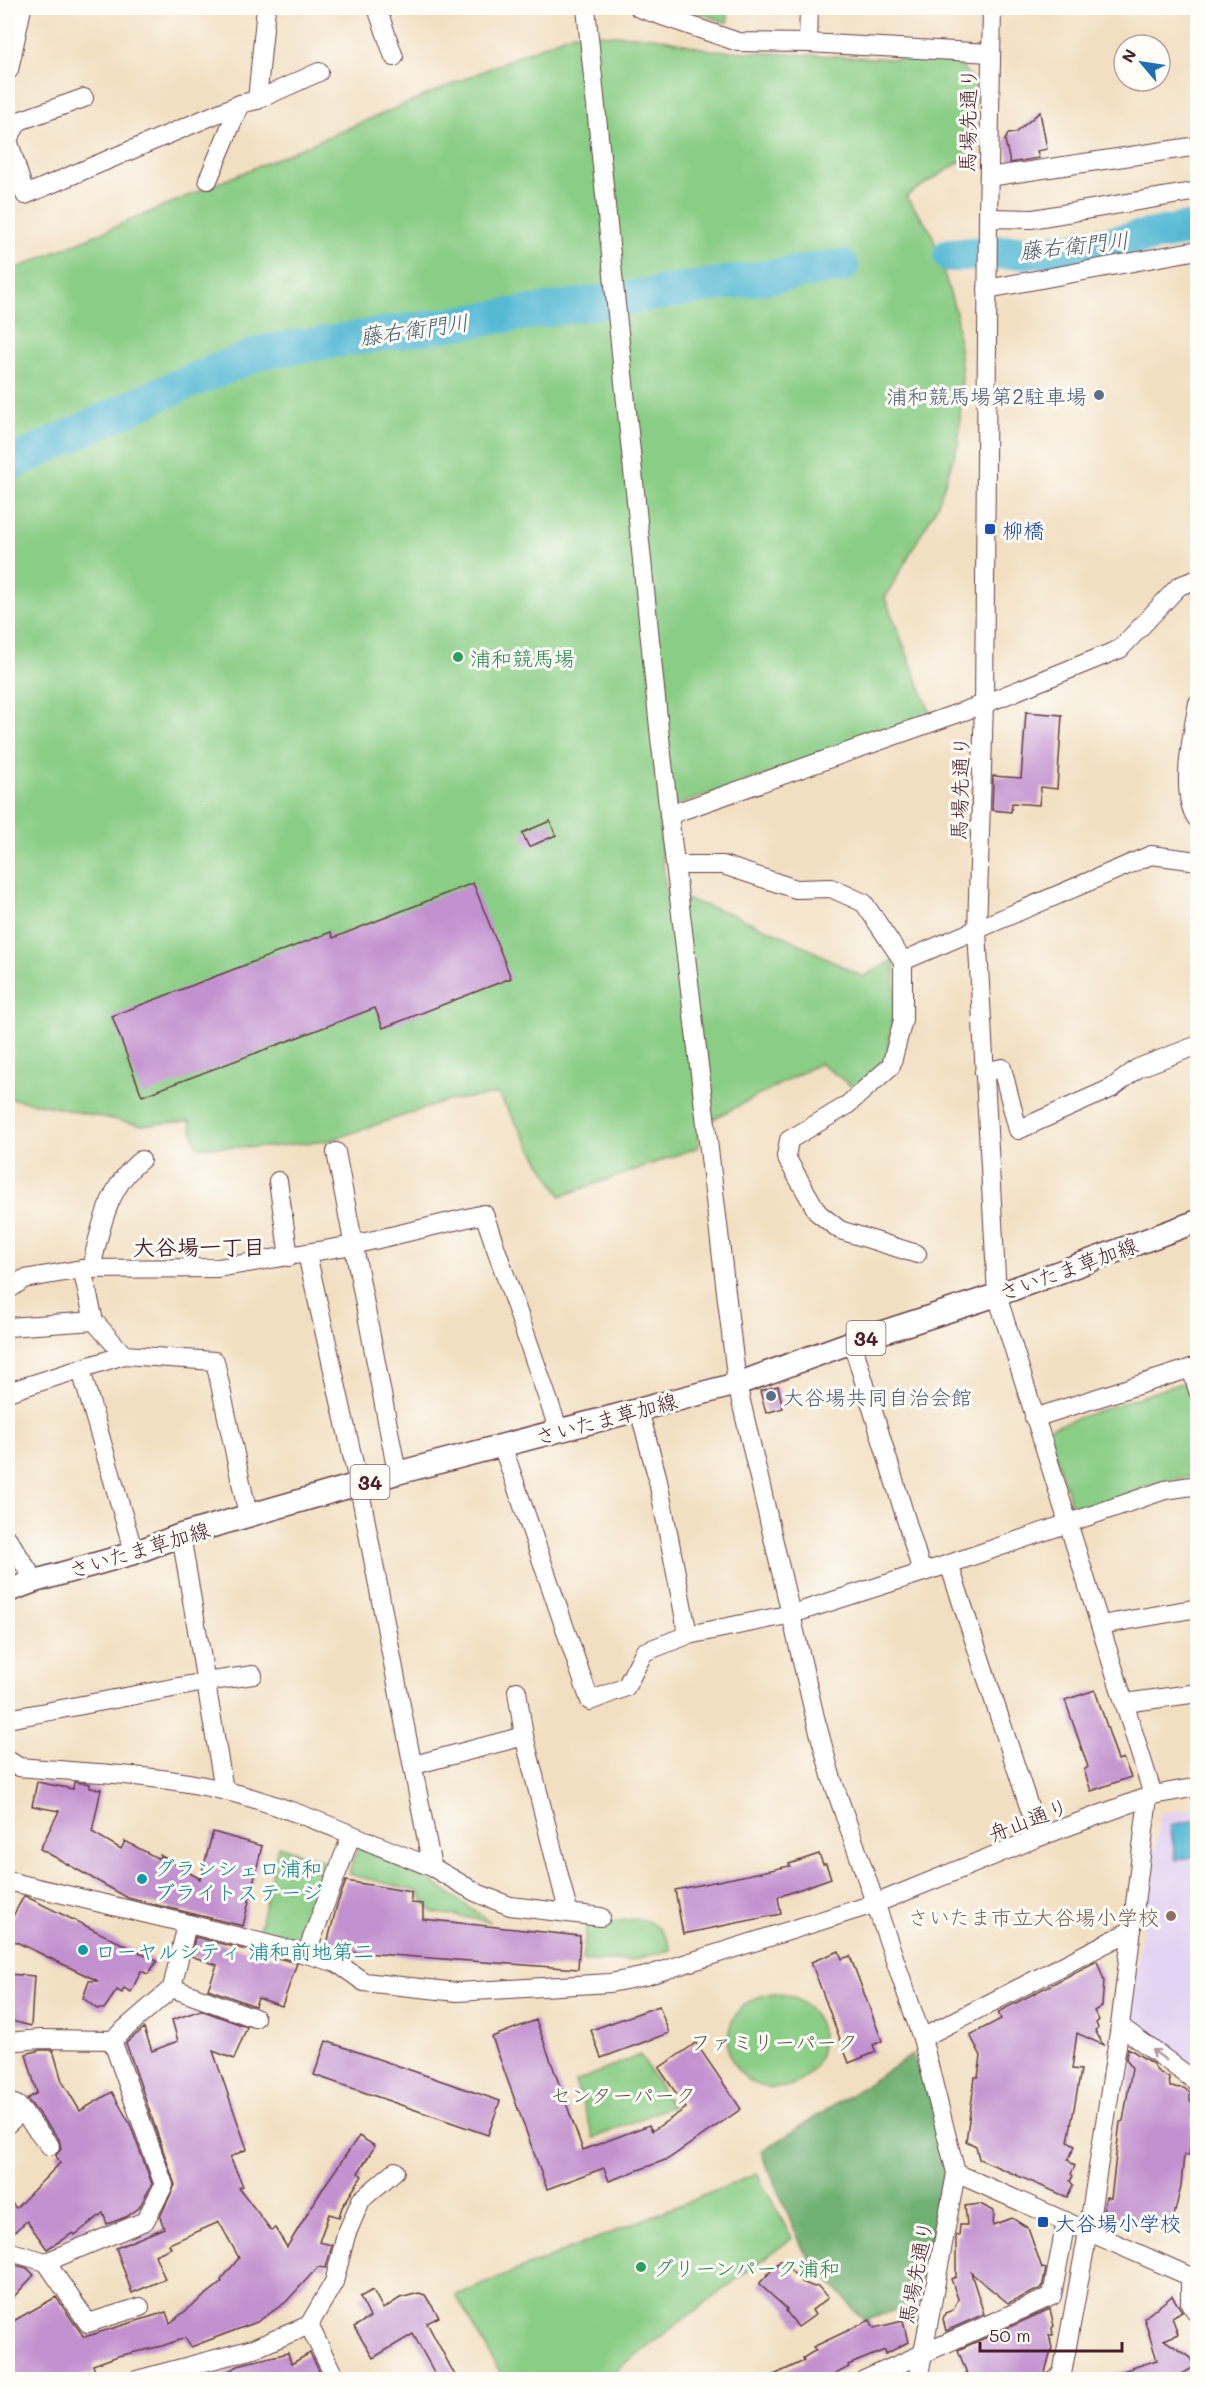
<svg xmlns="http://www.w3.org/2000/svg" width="1205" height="2387" viewBox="0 0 1205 2387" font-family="Mali,'Klee One',sans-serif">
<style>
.built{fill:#e3d3f2}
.green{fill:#8acd85;stroke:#6a7658;stroke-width:1.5}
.forest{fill:#6fb072;stroke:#5c684e;stroke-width:1.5}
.water{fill:#55b9d4;stroke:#506c80;stroke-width:1.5}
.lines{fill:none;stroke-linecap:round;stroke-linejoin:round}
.river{stroke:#55b9d4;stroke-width:34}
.building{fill:#c291cf}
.minor-casing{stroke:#633c42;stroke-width:20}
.major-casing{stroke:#633c42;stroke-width:25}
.minor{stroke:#fff;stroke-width:18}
.major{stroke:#fff;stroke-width:22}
.oneway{stroke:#ae9aa0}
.service-dot{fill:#5c6f8a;stroke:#fdfcf7;stroke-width:2}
.transit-dot{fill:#1a4fb4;stroke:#fdfcf7;stroke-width:2}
.leisure-dot{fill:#2e9e5b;stroke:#fdfcf7;stroke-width:2}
.culture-dot{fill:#0f9aa8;stroke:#fdfcf7;stroke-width:2}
.education-dot{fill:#8d6e63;stroke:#fdfcf7;stroke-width:2}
.labels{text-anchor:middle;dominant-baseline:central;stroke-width:6;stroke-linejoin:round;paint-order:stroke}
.shield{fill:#fdfcf7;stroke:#806168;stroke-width:1.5}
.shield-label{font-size:20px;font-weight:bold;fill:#4a1f2b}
.street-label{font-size:21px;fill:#4a1f2b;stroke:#fdfcf7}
.service-label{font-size:21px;fill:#4e5e75;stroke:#fdfcf7;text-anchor:end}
.transit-label{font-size:21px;fill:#164399;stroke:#fdfcf7;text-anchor:start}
.leisure-label{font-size:21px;fill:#27864d;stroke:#fdfcf7;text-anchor:start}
.culture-label{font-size:21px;fill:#0d838f;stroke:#fdfcf7;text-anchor:start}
.education-label{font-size:21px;fill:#785e54;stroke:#fdfcf7;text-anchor:end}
.park-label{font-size:21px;fill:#605c4a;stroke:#fdfcf7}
.water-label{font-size:22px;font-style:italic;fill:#4e5d6f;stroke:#fdfcf7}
.neighbourhood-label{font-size:22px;font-weight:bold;fill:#4a1f2b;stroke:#fdfcf7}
</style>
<rect width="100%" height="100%" fill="#fdfcf7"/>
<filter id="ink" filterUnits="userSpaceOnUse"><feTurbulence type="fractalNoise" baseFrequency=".0167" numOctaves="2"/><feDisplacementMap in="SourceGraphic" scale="12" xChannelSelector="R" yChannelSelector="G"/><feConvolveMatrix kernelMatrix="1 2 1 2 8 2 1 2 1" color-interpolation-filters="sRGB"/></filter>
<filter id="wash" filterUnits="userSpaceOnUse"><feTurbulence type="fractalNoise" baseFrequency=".008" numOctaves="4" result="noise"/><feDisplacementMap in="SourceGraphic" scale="24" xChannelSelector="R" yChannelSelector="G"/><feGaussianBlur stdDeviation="1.35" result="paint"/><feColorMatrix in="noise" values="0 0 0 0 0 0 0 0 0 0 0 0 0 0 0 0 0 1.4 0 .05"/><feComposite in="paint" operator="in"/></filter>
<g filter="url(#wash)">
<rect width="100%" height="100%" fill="#f2dfc1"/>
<path class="built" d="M 1197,1808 L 1197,2073 L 1132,2024 L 1129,2017 L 1160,1814 Z"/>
<g class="green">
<path d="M 685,8 L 727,8 L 728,23 Z"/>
<path d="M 573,33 L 655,37 L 710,50 L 957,62 L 975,82 L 972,154 L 906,196 L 932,233 L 956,313 L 962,375 L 959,442 L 937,506 L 885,598 L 932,717 L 669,808 L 658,814 L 666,893 L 729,913 L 790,939 L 863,977 L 895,959 L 895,1010 L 886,1058 L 855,1089 L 820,1063 L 698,1127 L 699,1147 L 561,1196 L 498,1094 L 447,1101 L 331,1140 L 269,1147 L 197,1147 L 190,1121 L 141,1125 L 8,1098 L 8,272 Z"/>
<path d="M 1181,1383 L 1187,1384 L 1197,1420 L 1197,1476 L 1165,1481 L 1079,1510 L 1071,1505 L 1049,1433 L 1051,1427 Z"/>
<path d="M 278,1846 L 329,1863 L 300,1941 L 259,1930 Z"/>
<path d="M 358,1847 L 426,1878 L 491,1922 L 432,1912 L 417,1891 L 348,1874 Z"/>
<path d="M 636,1919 C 653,1919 667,1933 671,1950 L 628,1961 L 582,1961 L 587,1925 Z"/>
<circle cx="775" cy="2041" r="47"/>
<path d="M 640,2055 L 672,2106 L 594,2138 L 575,2082 Z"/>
<path d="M 757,2174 L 792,2238 L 604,2379 L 504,2379 L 456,2295 Z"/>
</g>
<path class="forest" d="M 912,2055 L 942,2125 L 945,2174 L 921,2301 L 864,2321 L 804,2251 L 761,2152 Z"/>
<path class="water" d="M 1197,1820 L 1197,1856 L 1176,1860 L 1170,1825 Z"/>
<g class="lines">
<g class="river">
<path d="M 950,255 L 1075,249 L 1198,227"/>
<path d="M 8,465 L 160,394 L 263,352 L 842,266"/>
</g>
</g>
<g id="blocks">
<g class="building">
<path d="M 1040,112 L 1047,149 L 1037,151 L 1039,158 L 1010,163 L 1005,140 L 1008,134 L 1015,133 Z"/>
<path d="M 1026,712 L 1062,715 L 1057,789 L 1041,787 L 1039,805 L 1012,803 L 1011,812 L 992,810 L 993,776 L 1021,778 Z"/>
<path d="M 550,821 L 556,835 L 529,847 L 522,833 Z"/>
<path d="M 473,883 L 511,978 L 383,1028 L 375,1008 L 142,1096 L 112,1016 L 331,932 L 333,938 Z"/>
<path d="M 778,1386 L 783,1408 L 766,1413 L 760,1391 Z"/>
<path d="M 1095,1690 L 1118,1760 L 1123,1758 L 1131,1777 L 1091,1791 L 1084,1770 L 1088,1767 L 1065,1700 Z"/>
<path d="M 37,1782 L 73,1789 L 74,1782 L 90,1784 L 90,1788 L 101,1789 L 92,1832 L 121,1849 L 125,1841 L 159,1859 L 160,1855 L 200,1879 L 213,1832 L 262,1846 L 243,1926 L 128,1898 L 40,1849 L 59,1811 L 32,1806 Z"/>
<path d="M 819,1854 L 823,1864 L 826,1864 L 831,1878 L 778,1897 L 781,1914 L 683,1934 L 675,1890 L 790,1866 L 789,1864 Z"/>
<path d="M 346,1881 L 411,1892 L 411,1903 L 423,1904 L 423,1919 L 580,1936 L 578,1969 L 337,1951 L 326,1948 L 337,1905 Z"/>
<path d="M 24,1896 L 25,1896 L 157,1961 L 148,1974 L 141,1971 L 131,1992 L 124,1988 L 122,1993 L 117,1990 L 104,2009 L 97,2009 L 83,1998 L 89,1981 L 98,1981 L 8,1938 L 8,1925 Z"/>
<path d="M 195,1937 L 297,1963 L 282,2006 L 258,1998 L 255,2006 L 208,1989 L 217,1965 L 191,1956 Z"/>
<path d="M 839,1951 L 842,1959 L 850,1956 L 882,2041 L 873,2045 L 876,2052 L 849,2063 L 811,1962 Z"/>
<path d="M 1097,1961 L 1104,1980 L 1102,2006 L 1094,2011 L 1099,2020 L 1096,2023 L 1098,2028 L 1095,2030 L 1103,2045 L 1077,2033 L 1072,2069 L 1081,2070 L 1068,2142 L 1075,2146 L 1068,2160 L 1075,2166 L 1071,2174 L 1073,2176 L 1070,2181 L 1073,2185 L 1067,2197 L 979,2159 L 976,2146 L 966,2141 L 975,2077 L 978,2077 L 981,2056 L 970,2035 L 1001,2019 L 998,2012 Z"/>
<path d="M 8,1974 L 34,1976 L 31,2026 L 8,2020 Z"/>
<path d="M 659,2006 L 669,2033 L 601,2058 L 591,2030 Z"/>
<path d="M 201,2010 L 247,2027 L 234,2059 L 213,2051 L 247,2149 L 230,2157 L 243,2186 L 239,2188 L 271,2230 L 275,2228 L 287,2247 L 325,2185 L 359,2136 L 375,2146 L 358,2173 L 362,2176 L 342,2207 L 339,2217 L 329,2214 L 319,2242 L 332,2245 L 326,2268 L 318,2267 L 286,2302 L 257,2322 L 212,2339 L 191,2347 L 185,2338 L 162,2346 L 118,2356 L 93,2365 L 95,2372 L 73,2379 L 15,2379 L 8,2370 L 8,2324 L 56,2297 L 84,2337 L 166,2312 L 170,2323 L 222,2282 L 221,2280 L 239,2258 L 219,2222 L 169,2244 L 171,2248 L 155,2255 L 165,2279 L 132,2293 L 116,2248 L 164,2228 L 160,2217 L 175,2185 L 126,2043 L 144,2028 L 152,2051 L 178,2041 L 172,2020 Z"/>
<path d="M 536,2020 L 583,2150 L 649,2125 L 652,2131 L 686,2108 L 659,2068 L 696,2043 L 741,2109 L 668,2159 L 609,2181 L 604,2168 L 547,2189 L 492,2037 Z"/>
<path d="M 326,2041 L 500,2101 L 488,2135 L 314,2075 Z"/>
<path d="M 1128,2048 L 1153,2064 L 1157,2071 L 1169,2078 L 1170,2087 L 1184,2088 L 1190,2093 L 1190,2101 L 1196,2102 L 1192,2120 L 1189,2155 L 1184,2155 L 1181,2186 L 1171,2229 L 1144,2221 L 1143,2225 L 1109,2222 L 1109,2218 L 1102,2216 L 1106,2197 L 1111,2198 L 1120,2122 L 1123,2121 L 1132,2068 L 1126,2059 Z"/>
<path d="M 40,2050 L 53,2050 L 62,2081 L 80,2111 L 112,2092 L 130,2124 L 152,2184 L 139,2208 L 126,2217 L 107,2224 L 103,2213 L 75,2235 L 73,2233 L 47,2249 L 27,2221 L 8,2237 L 8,2199 L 16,2208 L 60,2163 L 56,2155 L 61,2149 L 59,2139 L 27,2099 L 37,2093 L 26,2054 Z"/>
<path d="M 980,2204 L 994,2211 L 993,2225 L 1012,2218 L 1028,2228 L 1042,2268 L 1046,2269 L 1042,2288 L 1008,2303 L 971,2273 L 984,2314 L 946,2331 L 943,2319 L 945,2313 L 953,2310 L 958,2299 L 951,2279 L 956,2277 L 956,2235 L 959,2236 L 960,2225 L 967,2225 L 965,2206 Z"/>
<path d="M 781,2260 L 802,2282 L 814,2287 L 818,2286 L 828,2298 L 812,2310 L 815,2315 L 798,2327 L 786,2311 L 787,2309 L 759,2284 Z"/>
<path d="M 8,2263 L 27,2268 L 34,2275 L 8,2303 Z"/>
<path d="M 373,2290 L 383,2309 L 400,2298 L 419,2293 L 425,2295 L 439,2317 L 427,2323 L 457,2379 L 438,2379 L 413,2334 L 373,2358 L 354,2327 L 370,2317 L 360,2297 Z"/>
<path d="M 1172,2296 L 1182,2311 L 1172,2317 L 1178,2334 L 1164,2340 L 1190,2357 L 1194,2367 L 1174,2379 L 1107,2379 L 1107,2376 L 1157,2360 L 1144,2318 Z"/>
<path d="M 1050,2309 L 1054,2326 L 1052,2328 L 1053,2335 L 1049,2335 L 1052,2348 L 1043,2379 L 969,2379 L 958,2350 Z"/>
<path d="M 870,2320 L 874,2328 L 903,2321 L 908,2342 L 886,2354 L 885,2350 L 848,2365 L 849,2367 L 826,2379 L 765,2379 L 804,2361 L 803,2358 L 816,2350 L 813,2347 Z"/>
<path d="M 288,2353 L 291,2364 L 310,2353 L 323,2379 L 213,2379 L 242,2364 Z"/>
</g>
</g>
</g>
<g filter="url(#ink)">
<use href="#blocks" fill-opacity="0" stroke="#633c42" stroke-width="1.5"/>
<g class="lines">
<defs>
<g id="minor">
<path d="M 377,8 L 394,57"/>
<path d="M 586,8 L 660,738 L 737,1384 L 815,1717 L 831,1776 L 922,2038 L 956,2173 L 1198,2280"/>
<path d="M 639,8 L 738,42 L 808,43 L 991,53"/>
<path d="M 992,8 L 988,218 L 984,704 L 977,930 L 997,1295 L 1153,1795"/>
<path d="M 808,43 L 809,8"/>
<path d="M 8,70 L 9,70 L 22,8"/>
<path d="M 84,98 L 19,121 L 8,139 L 25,195 L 240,104 L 257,100 L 319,72"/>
<path d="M 257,100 L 266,8"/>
<path d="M 989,177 L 1198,146"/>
<path d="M 208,180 L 240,104"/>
<path d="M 988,218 L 1032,219 L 1198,191"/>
<path d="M 987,289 L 1198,250"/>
<path d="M 1198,703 C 1193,731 1178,797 1198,820"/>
<path d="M 669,815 L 984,704 L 1120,649 L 1179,586 L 1198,579"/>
<path d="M 675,865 L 723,865 L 796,889 L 831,888 L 864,903 L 903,961 L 903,1020 L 891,1066 L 846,1106 L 789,1140 L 786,1157 L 818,1213 L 840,1230 L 917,1254"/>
<path d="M 903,961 L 1151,855 L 1198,861"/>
<path d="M 984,1072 L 1002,1068 L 1018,1130 L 1112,1088 L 1138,1068 L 1198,1045"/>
<path d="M 336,1152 L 397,1473"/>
<path d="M 278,1181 L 289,1257"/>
<path d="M 91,1269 C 100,1229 108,1186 141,1160"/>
<path d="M 8,1290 L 24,1279 L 82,1269"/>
<path d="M 8,1327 L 94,1321"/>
<path d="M 852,1342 L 922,1572"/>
<path d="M 1191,1368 L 1198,1391"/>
<path d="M 81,1370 L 134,1553"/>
<path d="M 8,1392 L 124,1355"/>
<path d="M 639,1410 L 657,1476 L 688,1635 L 792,1614 L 949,1564 L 1165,1490 L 1198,1485"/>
<path d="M 1034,1418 L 1198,1366"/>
<path d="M 502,1445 L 590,1701 L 626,1687 L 644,1652 L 688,1635"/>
<path d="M 248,1515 L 215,1361 L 124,1355 L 94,1321 L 82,1269 L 218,1268 L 353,1245 L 484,1214 L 559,1431"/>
<path d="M 181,1535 L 224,1790"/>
<path d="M 8,1539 L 35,1581"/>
<path d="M 949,1564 L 1039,1837"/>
<path d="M 1101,1625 L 1198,1608"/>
<path d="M 517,1691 L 524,1736 L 568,1911"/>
<path d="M 1125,1703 L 1198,1693"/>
<path d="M 8,1719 L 205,1682 L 253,1675"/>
<path d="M 8,1760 L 19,1767 C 87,1773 156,1774 222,1790 C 291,1806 366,1842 432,1867 L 359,1486 L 307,1254"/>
<path d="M 414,1765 L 524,1736"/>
<path d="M 432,1867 L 477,1893 L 510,1906 L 601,1917"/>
<path d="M 8,1881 L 185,1923 L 306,1954 L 337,1963 L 364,1982 L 457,1992 L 610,1983 L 646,1976 L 877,1903 L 1039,1837 L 1153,1795 L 1198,1787"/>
<path d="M 306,1954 L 351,1836"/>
<path d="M 172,1988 L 255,2018"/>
<path d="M 1120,2026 L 1198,2083"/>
<path d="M 922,2038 L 1132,1930"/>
<path d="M 8,2042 L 40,2039 L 112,2040 L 172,1988 L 187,1924"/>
<path d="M 8,2102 L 17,2105 L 50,2146"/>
<path d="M 8,2124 L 22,2111"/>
<path d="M 8,2251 L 46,2262 L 145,2221 L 164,2185 L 112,2040"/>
<path d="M 46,2262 L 88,2323 L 140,2307"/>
<path d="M 1190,2277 L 1190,2303 L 1198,2315"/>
<path d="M 309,2325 L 336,2380"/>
<path d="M 137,2380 L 253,2349 L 309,2325 L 334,2282 L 346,2235 L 361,2200 L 395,2171"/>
<path d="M 864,2380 L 1052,2296 L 1066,2221"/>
<path d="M 918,2380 L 956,2173"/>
<path d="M 1054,2380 L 1062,2374 L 1088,2232 L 1120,2026 L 1148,1798"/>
</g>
<path id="major" d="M 8,1591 L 35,1581 L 134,1553 L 181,1535 L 397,1473 L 737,1384 L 852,1342 L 997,1295 L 1198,1221"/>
</defs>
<use href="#minor" class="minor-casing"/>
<use href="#major" class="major-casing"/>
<use href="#minor" class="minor"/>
<use href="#major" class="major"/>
</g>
<defs><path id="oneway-shaft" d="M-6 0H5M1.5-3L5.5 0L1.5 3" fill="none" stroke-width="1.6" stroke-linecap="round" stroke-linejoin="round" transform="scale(1.5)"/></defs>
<use class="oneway" href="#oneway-shaft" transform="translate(1159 2055) rotate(-144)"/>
</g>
<g class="service-dot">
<circle cx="1099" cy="395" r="6"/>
<circle cx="771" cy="1396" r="6"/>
</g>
<g class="transit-dot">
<rect x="984" y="523" width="12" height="12" rx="3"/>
<rect x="1037" y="2216" width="12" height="12" rx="3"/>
</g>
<g class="leisure-dot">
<circle cx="458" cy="657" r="6"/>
<circle cx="641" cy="2267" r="6"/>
</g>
<g class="culture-dot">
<circle cx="142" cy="1879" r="6"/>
<circle cx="83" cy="1950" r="6"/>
</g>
<circle class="education-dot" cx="1171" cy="1916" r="6"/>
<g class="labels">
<g class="shield">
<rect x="846.5" y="1321" width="39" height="34" rx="4.5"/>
<rect x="350.5" y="1465" width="39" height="34" rx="4.5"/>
</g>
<g class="shield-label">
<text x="866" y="1338">34</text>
<text x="370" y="1482">34</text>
</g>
<g class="street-label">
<text transform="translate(967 120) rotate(-89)">馬場先通り</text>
<text transform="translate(959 788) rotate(-88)">馬場先通り</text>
<text transform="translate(1068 1268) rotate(-20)">さいたま草加線</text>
<text transform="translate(606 1418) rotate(-15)">さいたま草加線</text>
<text transform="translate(139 1549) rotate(-17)">さいたま草加線</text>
<text transform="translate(1028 1819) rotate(-21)">舟山通り</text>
<text transform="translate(915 2272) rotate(-79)">馬場先通り</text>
</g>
<g class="service-label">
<text x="1087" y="395">浦和競馬場第2駐車場</text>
<text x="783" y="1396" text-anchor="start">大谷場共同自治会館</text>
</g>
<g class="transit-label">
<text x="1002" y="529">柳橋</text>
<text x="1055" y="2222">大谷場小学校</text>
</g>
<g class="leisure-label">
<text x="470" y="657">浦和競馬場</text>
<text x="653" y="2267">グリーンパーク浦和</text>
</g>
<g class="culture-label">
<text x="154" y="1867">グランシェロ浦和<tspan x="154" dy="24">ブライトステージ</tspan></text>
<text x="95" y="1950">ローヤルシティ 浦和前地第二</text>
</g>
<g class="education-label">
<text x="1159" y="1916">さいたま市立大谷場小学校</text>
</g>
<g class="park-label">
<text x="774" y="2041">ファミリーパーク</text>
<text x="623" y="2094">センターパーク</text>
</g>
<g class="water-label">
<text transform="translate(1074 245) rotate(-6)">藤右衛門川</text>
<text transform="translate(414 329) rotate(-8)">藤右衛門川</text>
</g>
<g class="neighbourhood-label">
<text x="199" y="1246">大谷場一丁目</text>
</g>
</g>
<rect width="1205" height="2387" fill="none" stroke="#fdfcf7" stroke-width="30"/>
<g transform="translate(1142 63) rotate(299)"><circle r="28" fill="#fdfcf7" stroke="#b5a4a5" stroke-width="1.5"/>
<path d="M0-4.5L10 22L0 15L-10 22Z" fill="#1f6fb2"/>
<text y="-9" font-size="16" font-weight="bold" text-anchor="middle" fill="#4a1f2b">N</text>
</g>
<path d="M980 2342v9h142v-9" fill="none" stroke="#4a1f2b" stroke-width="3"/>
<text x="989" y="2342" font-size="18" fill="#4a1f2b" stroke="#fdfcf7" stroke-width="4.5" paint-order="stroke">50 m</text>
</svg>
